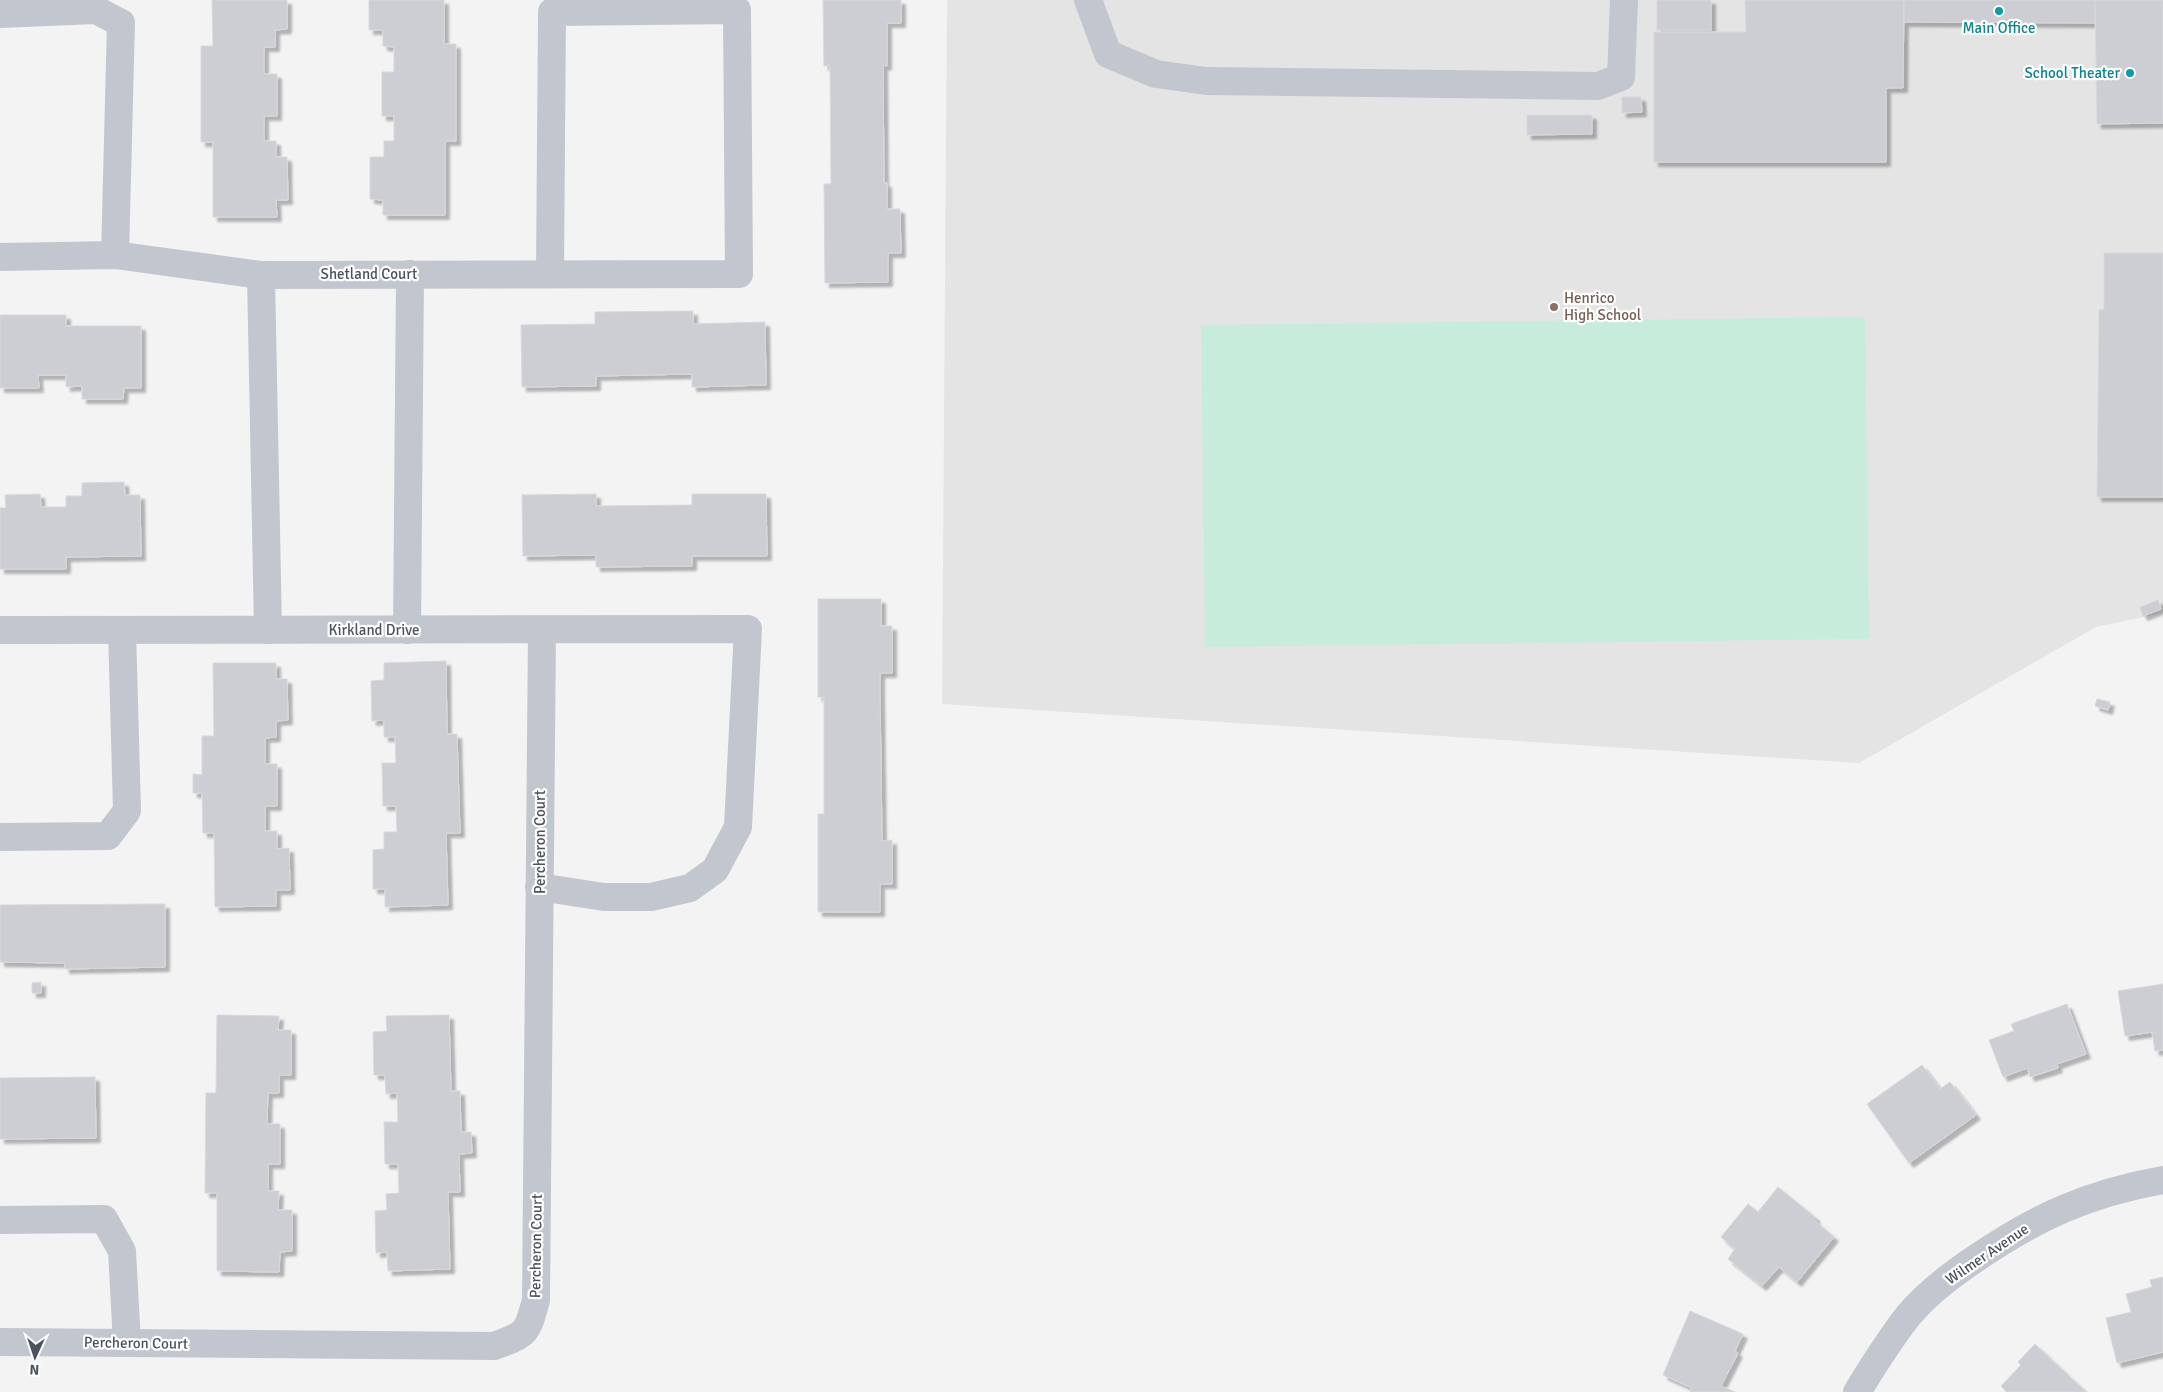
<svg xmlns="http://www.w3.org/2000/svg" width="2163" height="1392" viewBox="0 0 2163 1392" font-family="Signika,sans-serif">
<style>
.education{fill:#e5e4e4}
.green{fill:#c7ecdb}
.building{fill:#cdced4;stroke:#d7d8dd;filter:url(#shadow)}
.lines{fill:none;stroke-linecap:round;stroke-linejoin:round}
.minor{stroke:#c2c7cf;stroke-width:28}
.culture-dot{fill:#0f9aa8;stroke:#fff;stroke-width:2}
.education-dot{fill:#8d6e63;stroke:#fff;stroke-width:2}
.labels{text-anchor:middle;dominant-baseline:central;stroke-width:4.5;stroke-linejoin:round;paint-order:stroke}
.culture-label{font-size:15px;fill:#0d838f;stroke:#fff}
.street-label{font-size:15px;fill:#4c525e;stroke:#fff}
.education-label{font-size:15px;fill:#785e54;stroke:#fff;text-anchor:start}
</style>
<defs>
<filter id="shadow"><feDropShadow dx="4.5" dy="4.5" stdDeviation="1" flood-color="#0004"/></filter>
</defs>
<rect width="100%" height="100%" fill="#f4f3f3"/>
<path class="education" d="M 947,0 L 2163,0 L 2163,613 L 2096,627 L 1859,763 L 942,704 Z"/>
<path class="green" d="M 1865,317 L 1869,639 L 1205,647 L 1201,325 Z"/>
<g class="building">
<path d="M 212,0 L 287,0 L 287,29 L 275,30 L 275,47 L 264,47 L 264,74 L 277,74 L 277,116 L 264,116 L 264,141 L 276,141 L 276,157 L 287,157 L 288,200 L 276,200 L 277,217 L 213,217 L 213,142 L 201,142 L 201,46 L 213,46 Z"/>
<path d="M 369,0 L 444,0 L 444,44 L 456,44 L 456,141 L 445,141 L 445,215 L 383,215 L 383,200 L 370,199 L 370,157 L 384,157 L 384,141 L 394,141 L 394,116 L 382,116 L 382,72 L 394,72 L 394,47 L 383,46 L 383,30 L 369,30 Z"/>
<path d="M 823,0 L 901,0 L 901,23 L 887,23 L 887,66 L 883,65 L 884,183 L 887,183 L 887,209 L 900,209 L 901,253 L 888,253 L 888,282 L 825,283 L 824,184 L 831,184 L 830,65 L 824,66 Z"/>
<rect x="1657" y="0" width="54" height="30"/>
<path d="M 1745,0 L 1904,0 L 1903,88 L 1886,88 L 1886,162 L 1654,162 L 1654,32 L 1746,32 Z"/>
<path d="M 1904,0 L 2095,0 L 2095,23 L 1904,22 Z"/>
<path d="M 2095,0 L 2163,0 L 2163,123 L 2097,124 Z"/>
<path d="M 1622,97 L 1641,97 L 1642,112 L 1622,113 Z"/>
<path d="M 1527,115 L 1592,115 L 1592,134 L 1527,135 Z"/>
<path d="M 2104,253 L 2163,253 L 2163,497 L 2097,497 L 2099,310 L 2104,309 Z"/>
<path d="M 693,311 L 693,324 L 765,322 L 766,385 L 692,387 L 692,374 L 596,376 L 596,386 L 522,387 L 521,325 L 595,324 L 595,312 Z"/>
<path d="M 0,315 L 66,315 L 66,326 L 141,326 L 141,388 L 124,388 L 123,399 L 82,399 L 82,386 L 66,387 L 66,375 L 38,375 L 39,388 L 0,388 Z"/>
<path d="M 124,482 L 125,495 L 140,495 L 141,556 L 66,557 L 66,569 L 0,569 L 0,508 L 6,508 L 5,495 L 40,494 L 41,507 L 66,507 L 66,496 L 82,496 L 82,483 Z"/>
<path d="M 596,494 L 596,506 L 692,505 L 692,494 L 766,494 L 767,556 L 692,556 L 692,566 L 596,567 L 596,555 L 523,556 L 522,495 Z"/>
<path d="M 818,599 L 881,599 L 881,626 L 892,626 L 892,673 L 880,673 L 880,696 L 882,841 L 892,840 L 892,884 L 880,884 L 880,912 L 818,912 L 818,814 L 824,814 L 824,697 L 818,697 Z"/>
<path d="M 2158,600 L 2161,609 L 2143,616 L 2140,607 Z"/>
<path d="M 446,661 L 447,734 L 457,734 L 460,833 L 446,833 L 448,905 L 385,907 L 385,889 L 373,889 L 373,850 L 384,849 L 384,832 L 397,832 L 396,806 L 383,806 L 382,763 L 396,763 L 395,737 L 384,737 L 384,720 L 372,721 L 371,681 L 384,680 L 384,663 Z"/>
<path d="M 213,663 L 276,663 L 276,679 L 287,679 L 288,720 L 276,721 L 276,737 L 265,738 L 265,764 L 277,764 L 277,806 L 265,806 L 265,831 L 277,831 L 277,849 L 289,848 L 290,890 L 276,890 L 276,906 L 215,907 L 214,833 L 203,833 L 202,793 L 193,793 L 193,774 L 202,775 L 202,736 L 214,736 Z"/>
<path d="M 2097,699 L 2110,702 L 2108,710 L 2095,706 Z"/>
<path d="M 165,904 L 165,967 L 65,969 L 65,963 L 0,962 L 0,905 Z"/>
<path d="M 41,982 L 41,993 L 32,993 L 32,983 Z"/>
<path d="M 2163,984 L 2163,1050 L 2155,1051 L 2152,1032 L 2125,1036 L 2118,991 Z"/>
<path d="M 2067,1004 L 2086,1054 L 2057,1064 L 2058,1068 L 2049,1071 L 2030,1077 L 2027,1068 L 2003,1077 L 1989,1040 L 2014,1031 L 2011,1024 Z"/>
<path d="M 217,1015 L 279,1016 L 278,1030 L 291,1030 L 291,1075 L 279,1075 L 279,1093 L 268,1093 L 267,1124 L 280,1124 L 280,1164 L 268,1164 L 268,1191 L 279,1191 L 278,1210 L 292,1210 L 292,1251 L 280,1252 L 279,1272 L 217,1271 L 217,1193 L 205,1193 L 206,1093 L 216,1093 Z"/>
<path d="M 449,1015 L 451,1091 L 460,1091 L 461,1132 L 471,1132 L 472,1153 L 459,1154 L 460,1192 L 448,1192 L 450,1269 L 388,1271 L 387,1252 L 376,1253 L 375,1211 L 387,1210 L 386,1194 L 399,1193 L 398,1164 L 385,1164 L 384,1122 L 398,1122 L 397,1093 L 386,1094 L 385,1075 L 374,1075 L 373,1032 L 387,1031 L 386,1016 Z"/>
<path d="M 1922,1065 L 1940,1089 L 1950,1082 L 1976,1115 L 1909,1163 L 1867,1104 Z"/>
<path d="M 95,1077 L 96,1138 L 0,1139 L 0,1078 Z"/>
<path d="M 1778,1187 L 1816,1218 L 1814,1220 L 1834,1237 L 1797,1282 L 1779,1267 L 1762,1286 L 1728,1259 L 1735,1249 L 1721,1237 L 1748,1204 L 1758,1212 Z"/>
<path d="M 2163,1277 L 2163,1352 L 2117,1363 L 2106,1318 L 2131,1312 L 2126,1294 L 2152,1287 L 2150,1280 Z"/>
<path d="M 1690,1311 L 1743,1334 L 1735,1351 L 1738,1353 L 1721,1386 L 1735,1392 L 1690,1392 L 1692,1388 L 1663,1375 Z"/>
<path d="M 2035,1344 L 2085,1391 L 2084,1392 L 2007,1392 L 2001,1386 L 2021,1365 L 2018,1362 Z"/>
</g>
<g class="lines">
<g class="minor">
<path d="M 1088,0 L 1108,54 L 1156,74 L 1206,81 L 1598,86 L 1621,77 L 1624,0"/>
<path d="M 0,14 L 96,10 L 121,23 L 115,255"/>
<path d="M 0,257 L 115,255 L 261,275 L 739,274 L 737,10 L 552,12 L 550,274"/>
<path d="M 261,275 L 268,630"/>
<path d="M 0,630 L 748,629 L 738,827 L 715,870 L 690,888 L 651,897 L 604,897 L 539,887"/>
<path d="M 407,630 L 410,274"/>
<path d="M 0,837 L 108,836 L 127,811 L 122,630"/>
<path d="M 0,1220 L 104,1219 L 122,1251 L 127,1343"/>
<path d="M 0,1342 L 494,1346 C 527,1334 527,1334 536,1300 L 542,630"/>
<path d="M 1857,1392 C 1873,1366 1889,1340 1908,1316 C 1926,1294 1951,1275 1975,1259 C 2036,1217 2089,1193 2163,1180"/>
</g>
</g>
<g class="culture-dot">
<circle cx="1999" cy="11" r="5"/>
<circle cx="2130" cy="73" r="5"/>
</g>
<circle class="education-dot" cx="1554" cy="307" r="5"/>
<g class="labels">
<g class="culture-label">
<text x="1999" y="28">Main Office</text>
<text x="2120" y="73" text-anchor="end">School Theater</text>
</g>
<g class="street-label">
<text x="369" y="274">Shetland Court</text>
<text x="374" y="630">Kirkland Drive</text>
<text transform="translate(540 842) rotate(-90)">Percheron Court</text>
<text transform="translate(536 1246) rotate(-89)">Percheron Court</text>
<text transform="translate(1987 1254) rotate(-34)">Wilmer Avenue</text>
<text transform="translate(136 1343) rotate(1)">Percheron Court</text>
</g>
<g class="education-label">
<text x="1564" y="298">Henrico<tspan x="1564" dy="17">High School</tspan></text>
</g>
</g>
<g transform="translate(35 1357) rotate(183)" stroke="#ffffff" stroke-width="4" paint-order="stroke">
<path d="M0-4L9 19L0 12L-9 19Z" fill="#4c525e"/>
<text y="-8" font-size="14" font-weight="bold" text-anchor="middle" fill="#4c525e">N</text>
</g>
</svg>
